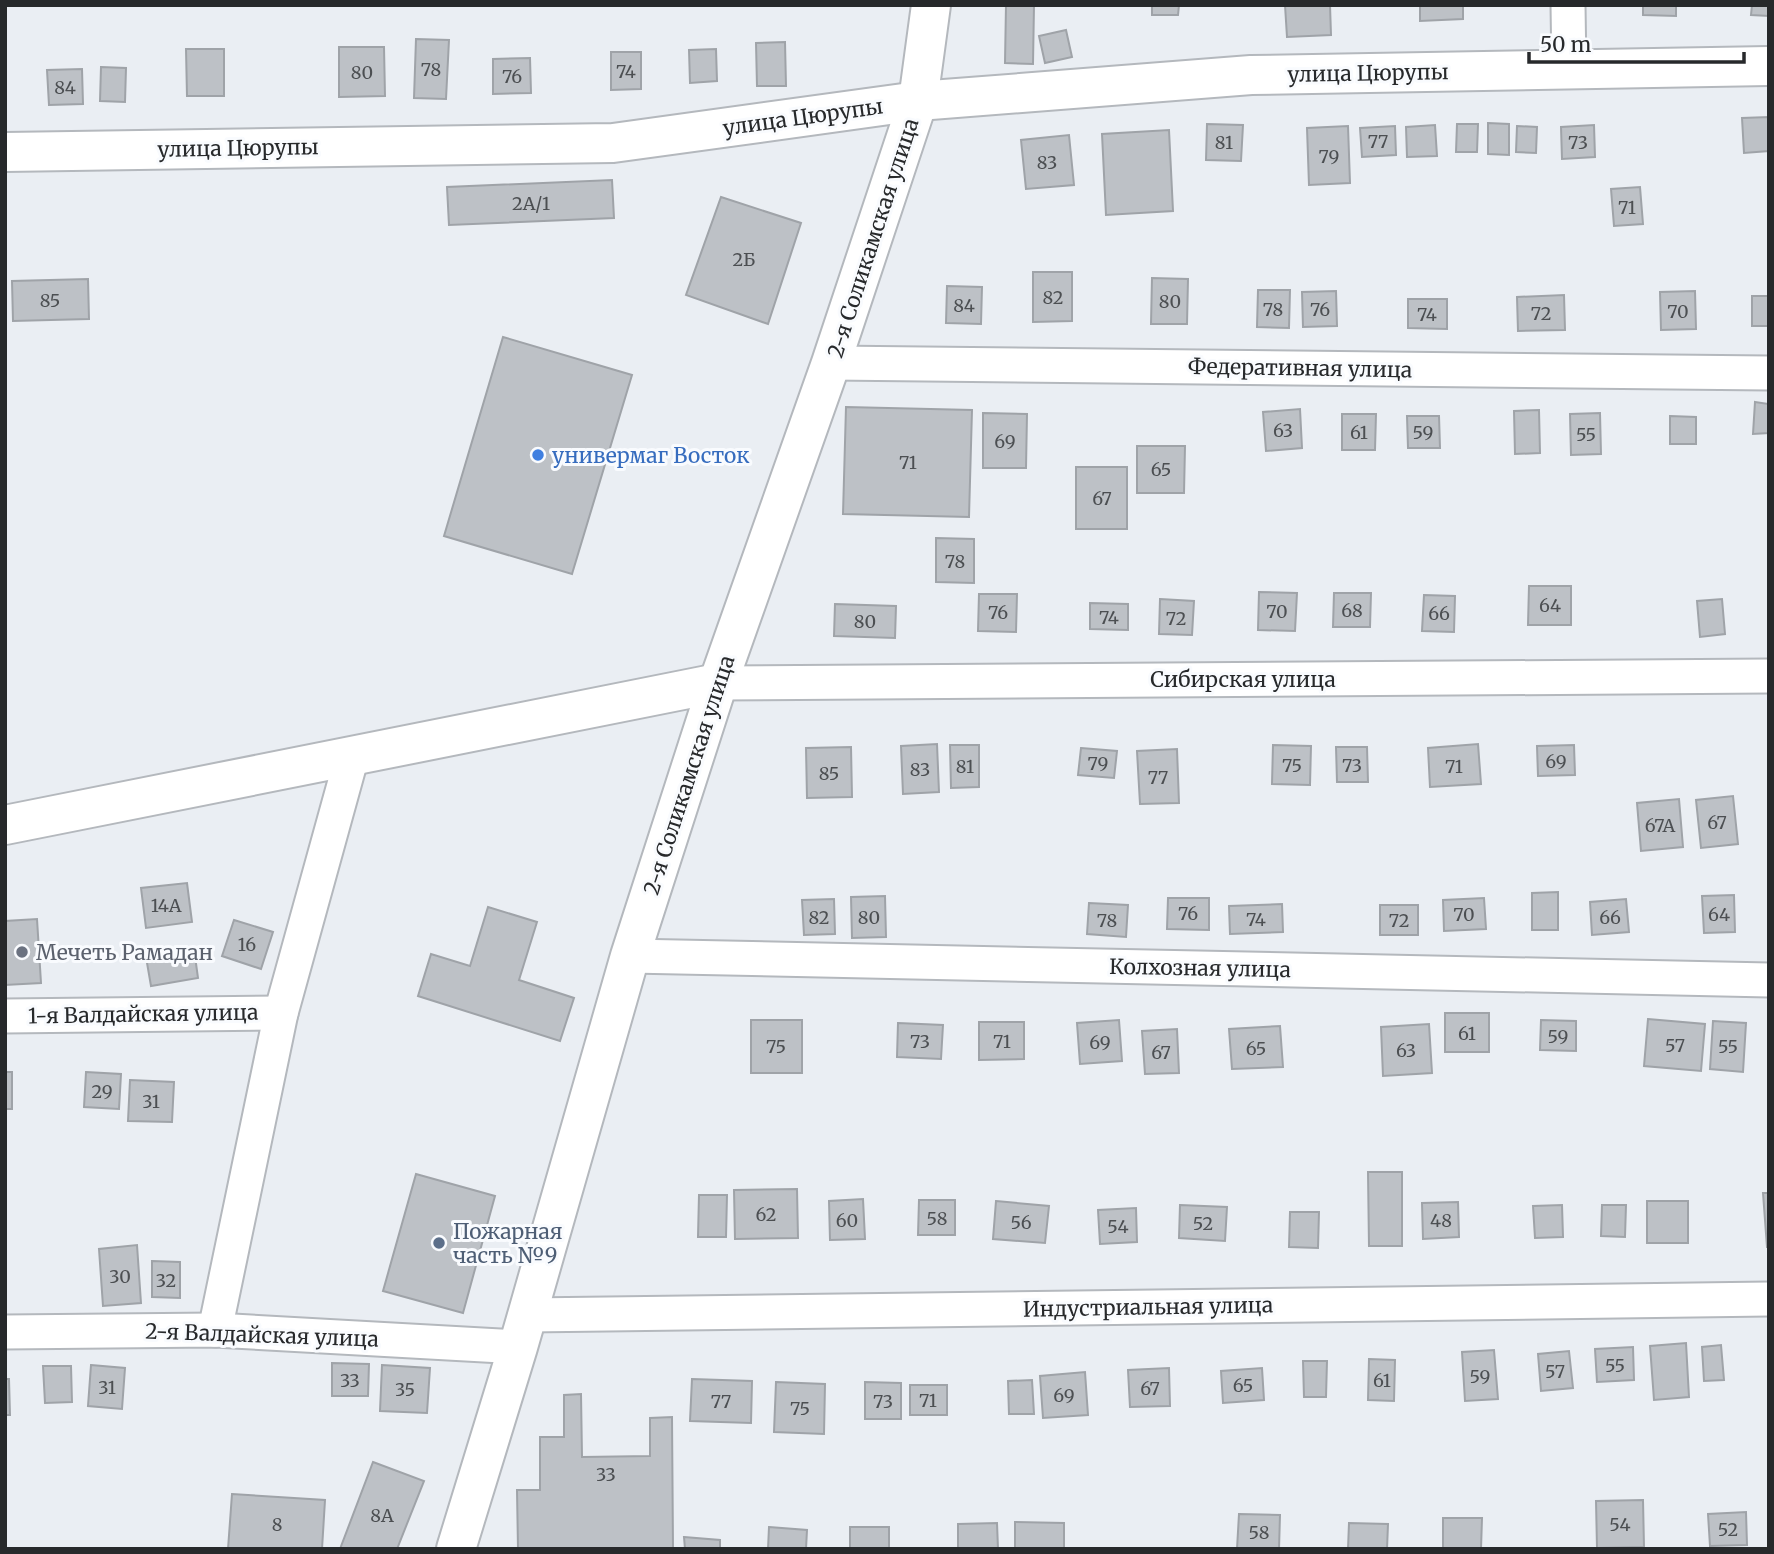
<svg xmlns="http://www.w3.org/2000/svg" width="1774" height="1554" viewBox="0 0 1774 1554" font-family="Merriweather,serif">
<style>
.building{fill:#bdc1c6;stroke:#9fa3a8;stroke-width:2}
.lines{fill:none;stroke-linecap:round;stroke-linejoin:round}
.minor-casing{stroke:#b4b8bd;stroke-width:37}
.tertiary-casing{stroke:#b4b8bd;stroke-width:42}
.primary-casing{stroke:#b4b8bd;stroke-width:42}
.minor{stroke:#fff;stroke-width:33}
.tertiary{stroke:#fff;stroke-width:38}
.primary{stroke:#fff;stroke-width:38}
.shop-dot{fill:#3f7fe0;stroke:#f9fbfe;stroke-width:2.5}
.worship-dot{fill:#6b7280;stroke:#f9fbfe;stroke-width:2.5}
.service-dot{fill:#5c6f8a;stroke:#f9fbfe;stroke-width:2.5}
.labels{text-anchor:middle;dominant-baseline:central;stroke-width:6;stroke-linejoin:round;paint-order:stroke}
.number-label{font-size:18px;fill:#4c4f52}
.street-label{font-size:21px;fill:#27292b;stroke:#f9fbfe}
.shop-label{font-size:21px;fill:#366cbe;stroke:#f9fbfe;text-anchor:start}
.worship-label{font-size:21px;fill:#5b616d;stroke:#f9fbfe;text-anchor:start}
.service-label{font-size:21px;fill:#4e5e75;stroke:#f9fbfe;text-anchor:start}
</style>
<rect width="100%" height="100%" fill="#eaeef3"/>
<g class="building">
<path d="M 1006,5 L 1034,5 L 1033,64 L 1005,63 Z"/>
<path d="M 1152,5 L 1179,5 L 1178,15 L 1152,15 Z"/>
<path d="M 1285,5 L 1330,5 L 1331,35 L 1287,37 Z"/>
<path d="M 1420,5 L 1463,5 L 1463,19 L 1420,21 Z"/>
<path d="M 1643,5 L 1676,5 L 1676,16 L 1643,15 Z"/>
<path d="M 1752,5 L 1769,5 L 1769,16 L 1751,15 Z"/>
<path d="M 1066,30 L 1072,57 L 1045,63 L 1039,36 Z"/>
<path d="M 416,39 L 449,40 L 446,99 L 414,98 Z"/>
<path d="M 785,42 L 786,86 L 757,86 L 756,43 Z"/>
<path d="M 339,47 L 384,47 L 385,96 L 339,97 Z"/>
<path d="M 186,49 L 224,49 L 224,96 L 187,96 Z"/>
<path d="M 716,49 L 717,81 L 690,83 L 689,50 Z"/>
<path d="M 611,52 L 641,52 L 641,89 L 611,90 Z"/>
<path d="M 530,58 L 531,93 L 493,94 L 493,59 Z"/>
<path d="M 101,67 L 126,68 L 125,102 L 100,101 Z"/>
<path d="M 82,69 L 83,104 L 49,105 L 47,70 Z"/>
<path d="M 1769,117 L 1769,151 L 1744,153 L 1742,118 Z"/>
<path d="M 1488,123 L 1509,124 L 1509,155 L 1488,154 Z"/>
<path d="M 1207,124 L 1243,125 L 1241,161 L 1206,160 Z"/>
<path d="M 1457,124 L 1478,124 L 1477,152 L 1456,152 Z"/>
<path d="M 1435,125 L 1437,156 L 1407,157 L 1406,127 Z"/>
<path d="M 1594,125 L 1595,157 L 1562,159 L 1561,127 Z"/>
<path d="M 1348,126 L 1350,183 L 1309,185 L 1307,128 Z"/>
<path d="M 1395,126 L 1396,155 L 1362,157 L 1360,128 Z"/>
<path d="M 1517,126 L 1537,127 L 1536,153 L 1516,152 Z"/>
<path d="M 1169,130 L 1173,211 L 1106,215 L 1102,134 Z"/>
<path d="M 1069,135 L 1074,185 L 1026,189 L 1021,140 Z"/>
<path d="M 612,180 L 614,218 L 449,225 L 447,187 Z"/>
<path d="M 1640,187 L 1643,224 L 1614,226 L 1611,189 Z"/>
<path d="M 721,197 L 801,223 L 768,324 L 686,295 Z"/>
<path d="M 1033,272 L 1072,272 L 1072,321 L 1033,322 Z"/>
<path d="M 1152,278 L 1188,279 L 1187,324 L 1151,324 Z"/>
<path d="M 88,279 L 89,319 L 13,321 L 12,281 Z"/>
<path d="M 947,286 L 982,287 L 981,324 L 946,323 Z"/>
<path d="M 1258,290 L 1290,290 L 1289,328 L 1257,327 Z"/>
<path d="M 1336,291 L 1337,326 L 1303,327 L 1302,292 Z"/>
<path d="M 1695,291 L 1696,329 L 1661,330 L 1660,292 Z"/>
<path d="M 1564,295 L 1565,330 L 1518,331 L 1517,297 Z"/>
<rect x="1752" y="296" width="17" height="30"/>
<path d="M 1408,299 L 1447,299 L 1447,329 L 1408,328 Z"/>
<path d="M 503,337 L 632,375 L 572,574 L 444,536 Z"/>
<path d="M 1755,402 L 1769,404 L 1769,433 L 1753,434 Z"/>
<path d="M 846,407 L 972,410 L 969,517 L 843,514 Z"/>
<path d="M 1300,409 L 1302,448 L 1266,451 L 1263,412 Z"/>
<path d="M 1539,410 L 1540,453 L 1515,454 L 1514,411 Z"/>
<path d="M 983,413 L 1027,414 L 1026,468 L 983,468 Z"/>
<path d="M 1600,413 L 1601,454 L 1571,455 L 1570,414 Z"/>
<path d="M 1342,414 L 1376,414 L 1375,450 L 1342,450 Z"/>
<path d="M 1407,416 L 1439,416 L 1440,448 L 1408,448 Z"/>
<path d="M 1670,416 L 1696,417 L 1696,444 L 1670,444 Z"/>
<path d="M 1137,446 L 1185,446 L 1184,493 L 1137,493 Z"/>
<rect x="1076" y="467" width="51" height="62"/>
<path d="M 936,538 L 974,539 L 974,583 L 936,582 Z"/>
<path d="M 1529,586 L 1571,586 L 1571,625 L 1528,625 Z"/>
<path d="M 1259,592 L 1297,593 L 1295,631 L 1258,630 Z"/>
<path d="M 1334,593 L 1371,593 L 1370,627 L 1333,627 Z"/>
<path d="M 979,594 L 1017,594 L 1016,632 L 978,631 Z"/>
<path d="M 1424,595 L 1455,596 L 1454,632 L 1422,631 Z"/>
<path d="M 1160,599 L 1194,601 L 1192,635 L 1159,634 Z"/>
<path d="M 1722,599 L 1725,634 L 1700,637 L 1697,601 Z"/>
<path d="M 1090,603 L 1128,604 L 1128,630 L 1090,629 Z"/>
<path d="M 835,604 L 896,606 L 895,638 L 834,636 Z"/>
<path d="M 937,744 L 939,792 L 903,794 L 901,746 Z"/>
<path d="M 1478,744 L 1481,784 L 1430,787 L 1428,748 Z"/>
<path d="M 950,745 L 979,745 L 979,787 L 951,788 Z"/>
<path d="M 1273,745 L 1311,746 L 1310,785 L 1272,784 Z"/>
<path d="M 1574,745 L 1575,775 L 1538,776 L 1537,746 Z"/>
<path d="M 851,747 L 852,797 L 807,798 L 806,748 Z"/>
<path d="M 1336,747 L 1367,747 L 1368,782 L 1337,782 Z"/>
<path d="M 1081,748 L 1117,751 L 1114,778 L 1078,775 Z"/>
<path d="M 1177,749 L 1179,803 L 1140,804 L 1137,751 Z"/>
<path d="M 1733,796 L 1738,844 L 1701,848 L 1696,800 Z"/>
<path d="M 1679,799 L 1683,847 L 1641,851 L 1637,803 Z"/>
<path d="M 187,883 L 192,922 L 146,928 L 141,888 Z"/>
<path d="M 1558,892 L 1558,930 L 1532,930 L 1532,893 Z"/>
<path d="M 1734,895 L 1735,932 L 1704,933 L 1702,896 Z"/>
<path d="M 885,896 L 886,937 L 852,938 L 851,897 Z"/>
<path d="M 1168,898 L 1209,898 L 1209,930 L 1167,929 Z"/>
<path d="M 1484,898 L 1486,929 L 1444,931 L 1443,900 Z"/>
<path d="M 834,899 L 835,934 L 804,935 L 802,900 Z"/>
<path d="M 1626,899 L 1629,932 L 1592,935 L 1590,902 Z"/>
<path d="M 1089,903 L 1128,905 L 1126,937 L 1087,934 Z"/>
<path d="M 1282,904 L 1283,932 L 1230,934 L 1229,906 Z"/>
<rect x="1380" y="905" width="38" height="30"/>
<path d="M 488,907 L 537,922 L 519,980 L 574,998 L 560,1041 L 418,996 L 431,954 L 470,966 Z"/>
<path d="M 37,919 L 41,983 L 5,985 L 5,921 Z"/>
<path d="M 234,920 L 273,932 L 261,969 L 222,956 Z"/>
<path d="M 194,949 L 198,978 L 151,986 L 146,957 Z"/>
<rect x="1445" y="1013" width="44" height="39"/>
<path d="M 1648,1019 L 1705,1024 L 1701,1071 L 1644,1066 Z"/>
<rect x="751" y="1020" width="51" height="53"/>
<path d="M 1119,1020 L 1122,1061 L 1080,1064 L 1077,1023 Z"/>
<path d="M 1541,1020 L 1576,1021 L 1576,1051 L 1540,1050 Z"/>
<path d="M 1713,1021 L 1746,1023 L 1743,1072 L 1710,1069 Z"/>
<path d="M 979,1022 L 1024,1022 L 1024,1059 L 979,1060 Z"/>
<path d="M 898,1023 L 943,1025 L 941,1059 L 897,1057 Z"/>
<path d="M 1429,1024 L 1432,1073 L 1383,1076 L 1381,1027 Z"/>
<path d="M 1280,1026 L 1283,1067 L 1232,1069 L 1229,1029 Z"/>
<path d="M 1177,1029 L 1179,1073 L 1145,1074 L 1142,1031 Z"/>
<rect x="5" y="1072" width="7" height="37"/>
<path d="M 86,1072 L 121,1074 L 119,1109 L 84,1107 Z"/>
<path d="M 130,1080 L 174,1082 L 172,1122 L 128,1121 Z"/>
<path d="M 1368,1172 L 1402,1172 L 1402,1246 L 1369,1246 Z"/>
<path d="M 416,1174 L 495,1196 L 463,1313 L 383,1291 Z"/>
<path d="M 797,1189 L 798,1238 L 735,1239 L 734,1190 Z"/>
<path d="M 1763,1193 L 1769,1193 L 1769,1247 L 1767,1247 Z"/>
<path d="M 699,1195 L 727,1195 L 726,1237 L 698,1237 Z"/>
<path d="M 863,1199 L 865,1239 L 830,1240 L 829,1201 Z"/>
<path d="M 919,1200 L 955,1200 L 955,1235 L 918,1235 Z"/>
<path d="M 996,1201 L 1049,1206 L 1045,1243 L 993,1239 Z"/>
<rect x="1647" y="1201" width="41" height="42"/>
<path d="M 1458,1202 L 1459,1237 L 1423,1239 L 1422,1203 Z"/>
<path d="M 1180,1205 L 1227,1207 L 1225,1241 L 1179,1238 Z"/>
<path d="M 1562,1205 L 1563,1237 L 1535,1238 L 1533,1206 Z"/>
<path d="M 1602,1205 L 1626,1205 L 1625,1237 L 1601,1236 Z"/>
<path d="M 1136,1208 L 1137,1242 L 1100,1244 L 1098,1210 Z"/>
<path d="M 1290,1212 L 1319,1212 L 1318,1248 L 1289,1247 Z"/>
<path d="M 137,1245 L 141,1303 L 103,1306 L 99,1249 Z"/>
<path d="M 152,1261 L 180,1262 L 180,1298 L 152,1297 Z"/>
<path d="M 1686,1343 L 1689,1397 L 1654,1400 L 1650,1346 Z"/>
<path d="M 1721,1345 L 1724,1380 L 1704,1381 L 1702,1347 Z"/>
<path d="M 1633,1347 L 1634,1380 L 1597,1382 L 1595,1349 Z"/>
<path d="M 1494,1350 L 1498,1399 L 1465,1401 L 1462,1352 Z"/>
<path d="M 1569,1351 L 1573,1388 L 1541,1391 L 1538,1354 Z"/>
<path d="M 1369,1359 L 1395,1360 L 1394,1401 L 1368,1400 Z"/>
<path d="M 1303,1361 L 1327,1361 L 1326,1397 L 1304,1397 Z"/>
<path d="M 332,1363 L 369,1364 L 368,1396 L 332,1396 Z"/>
<path d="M 91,1365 L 125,1368 L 122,1409 L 88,1406 Z"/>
<path d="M 382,1365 L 430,1368 L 427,1413 L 380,1411 Z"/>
<path d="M 43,1366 L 71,1366 L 72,1402 L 45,1403 Z"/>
<path d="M 1169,1368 L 1170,1406 L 1130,1407 L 1128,1370 Z"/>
<path d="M 1262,1368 L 1264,1400 L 1223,1403 L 1221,1371 Z"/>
<path d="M 1085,1372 L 1088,1415 L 1043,1418 L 1040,1376 Z"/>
<path d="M 5,1379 L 9,1379 L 10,1415 L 5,1415 Z"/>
<path d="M 692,1379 L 752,1381 L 751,1423 L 690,1421 Z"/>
<path d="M 1032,1380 L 1034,1414 L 1009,1414 L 1008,1381 Z"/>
<path d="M 776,1382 L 825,1384 L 824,1434 L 774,1432 Z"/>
<path d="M 865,1382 L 901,1383 L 901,1419 L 865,1419 Z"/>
<rect x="910" y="1385" width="37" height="30"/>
<path d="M 581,1394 L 582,1457 L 650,1456 L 650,1418 L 672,1417 L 673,1549 L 518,1549 L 517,1490 L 540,1490 L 540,1437 L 564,1437 L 564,1395 Z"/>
<path d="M 373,1462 L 424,1481 L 397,1549 L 340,1549 Z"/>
<path d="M 232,1494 L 325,1500 L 322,1549 L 228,1549 Z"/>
<path d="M 1643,1500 L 1644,1547 L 1597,1548 L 1596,1501 Z"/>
<path d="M 1746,1512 L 1747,1545 L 1710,1546 L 1708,1514 Z"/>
<path d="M 1239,1514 L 1280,1515 L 1279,1549 L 1237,1549 Z"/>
<path d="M 1443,1518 L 1482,1518 L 1481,1549 L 1443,1549 Z"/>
<path d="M 1015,1522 L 1064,1523 L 1064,1549 L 1015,1549 Z"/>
<path d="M 997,1523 L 998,1549 L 958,1549 L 958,1524 Z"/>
<path d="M 1349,1523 L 1388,1524 L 1387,1549 L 1348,1549 Z"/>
<path d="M 769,1527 L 807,1530 L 806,1549 L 768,1549 Z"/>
<rect x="850" y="1527" width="39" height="22"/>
<path d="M 684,1537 L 720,1540 L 720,1549 L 685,1549 Z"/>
</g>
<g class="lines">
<defs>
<g id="minor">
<path d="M 1568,5 L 1569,70"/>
<path d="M 831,363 L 1769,373"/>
<path d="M 718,683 L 1769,676"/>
<path d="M 630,956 L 1769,980"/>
<path d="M 5,1016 L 281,1013"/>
<path d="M 528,1315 L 1769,1299"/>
<path d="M 215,1330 L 281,1013 L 352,756"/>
<path d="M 5,1332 L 215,1330 L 518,1347"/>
</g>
<g id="tertiary">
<path d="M 5,152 L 613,143 L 918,101 L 1251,75 L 1769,66"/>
<path d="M 5,825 L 718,683"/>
</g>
<path id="primary" d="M 456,1549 L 518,1347 L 630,956 L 718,683 L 831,363 L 918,101 L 931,5"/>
</defs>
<use href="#minor" class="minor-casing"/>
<use href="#tertiary" class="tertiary-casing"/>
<use href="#primary" class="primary-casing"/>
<use href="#minor" class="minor"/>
<use href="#tertiary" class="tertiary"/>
<use href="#primary" class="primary"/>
</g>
<circle class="shop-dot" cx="538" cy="455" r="7"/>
<circle class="worship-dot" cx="22" cy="952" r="7"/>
<circle class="service-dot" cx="439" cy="1243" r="7"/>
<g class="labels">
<g class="number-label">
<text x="431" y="69">78</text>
<text x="626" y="71">74</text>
<text x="362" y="72">80</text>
<text x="512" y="76">76</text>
<text x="65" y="87">84</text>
<text x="1378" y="141">77</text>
<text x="1224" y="142">81</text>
<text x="1578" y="142">73</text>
<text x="1329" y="156">79</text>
<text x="1047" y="162">83</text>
<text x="531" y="203">2А/1</text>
<text x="1627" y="207">71</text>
<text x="744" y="259">2Б</text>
<text x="1053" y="297">82</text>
<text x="50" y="300">85</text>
<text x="1170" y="301">80</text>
<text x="964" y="305">84</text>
<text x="1273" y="309">78</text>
<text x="1320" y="309">76</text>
<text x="1678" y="311">70</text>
<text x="1541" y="313">72</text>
<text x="1427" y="314">74</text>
<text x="1283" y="430">63</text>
<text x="1359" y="432">61</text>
<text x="1423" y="432">59</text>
<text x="1586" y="434">55</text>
<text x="1005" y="441">69</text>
<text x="908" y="462">71</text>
<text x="1161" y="469">65</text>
<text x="1102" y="498">67</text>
<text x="955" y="561">78</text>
<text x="1550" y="605">64</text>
<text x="1352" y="610">68</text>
<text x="1277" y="611">70</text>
<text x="998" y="612">76</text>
<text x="1439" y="613">66</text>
<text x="1109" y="617">74</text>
<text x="1176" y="618">72</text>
<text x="865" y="621">80</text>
<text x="1556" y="761">69</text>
<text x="1098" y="763">79</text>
<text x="1292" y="765">75</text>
<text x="1352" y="765">73</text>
<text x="965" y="766">81</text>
<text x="1454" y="766">71</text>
<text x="920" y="769">83</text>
<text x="829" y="773">85</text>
<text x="1158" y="777">77</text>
<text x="1717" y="822">67</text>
<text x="1660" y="825">67А</text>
<text x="166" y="905">14А</text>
<text x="1188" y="913">76</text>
<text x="1464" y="914">70</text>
<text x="1719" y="914">64</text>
<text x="819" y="917">82</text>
<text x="869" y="917">80</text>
<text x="1610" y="917">66</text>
<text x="1256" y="919">74</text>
<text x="1107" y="920">78</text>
<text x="1399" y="920">72</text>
<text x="247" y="944">16</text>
<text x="1467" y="1033">61</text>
<text x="1558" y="1036">59</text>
<text x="920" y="1041">73</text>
<text x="1002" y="1041">71</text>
<text x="1100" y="1042">69</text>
<text x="1675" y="1045">57</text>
<text x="776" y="1046">75</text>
<text x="1728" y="1046">55</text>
<text x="1256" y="1048">65</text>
<text x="1406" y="1050">63</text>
<text x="1161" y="1052">67</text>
<text x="102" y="1091">29</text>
<text x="151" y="1101">31</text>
<text x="766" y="1214">62</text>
<text x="937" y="1218">58</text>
<text x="847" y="1220">60</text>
<text x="1441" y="1220">48</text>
<text x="1021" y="1222">56</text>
<text x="1203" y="1223">52</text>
<text x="1118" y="1226">54</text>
<text x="120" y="1276">30</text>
<text x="166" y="1280">32</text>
<text x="1615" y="1365">55</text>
<text x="1555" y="1371">57</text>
<text x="1480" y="1376">59</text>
<text x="350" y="1380">33</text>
<text x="1382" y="1380">61</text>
<text x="1243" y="1385">65</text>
<text x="107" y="1387">31</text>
<text x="1150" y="1388">67</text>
<text x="405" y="1389">35</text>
<text x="1064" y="1395">69</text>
<text x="928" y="1400">71</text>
<text x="721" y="1401">77</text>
<text x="883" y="1401">73</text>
<text x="800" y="1408">75</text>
<text x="606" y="1474">33</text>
<text x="382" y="1515">8А</text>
<text x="277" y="1524">8</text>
<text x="1620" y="1524">54</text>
<text x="1728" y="1529">52</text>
<text x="1259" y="1532">58</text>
</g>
<g class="street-label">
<text transform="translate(1368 73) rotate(-1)">улица Цюрупы</text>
<text transform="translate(803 117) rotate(-8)">улица Цюрупы</text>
<text transform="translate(238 148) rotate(-1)">улица Цюрупы</text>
<text transform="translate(873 238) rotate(-72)">2-я Соликамская улица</text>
<text transform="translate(1300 368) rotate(1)">Федеративная улица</text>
<text x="1243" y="679">Сибирская улица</text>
<text transform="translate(689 775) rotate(-72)">2-я Соликамская улица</text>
<text transform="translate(1200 968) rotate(1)">Колхозная улица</text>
<text transform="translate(143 1014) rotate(-1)">1-я Валдайская улица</text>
<text transform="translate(1148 1307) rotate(-1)">Индустриальная улица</text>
<text transform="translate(262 1335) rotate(2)">2-я Валдайская улица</text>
</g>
<g class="shop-label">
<text x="552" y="455">универмаг Восток</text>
</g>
<g class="worship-label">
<text x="36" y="952">Мечеть Рамадан</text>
</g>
<g class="service-label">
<text x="453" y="1231">Пожарная<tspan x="453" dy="24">часть №9</tspan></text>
</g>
</g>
<rect width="1774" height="1554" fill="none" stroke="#27292b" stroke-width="14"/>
<path d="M1529 52v10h215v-10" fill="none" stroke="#27292b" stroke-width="3.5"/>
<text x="1540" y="52" font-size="21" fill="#27292b" stroke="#f9fbfe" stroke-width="5" paint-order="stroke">50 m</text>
</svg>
